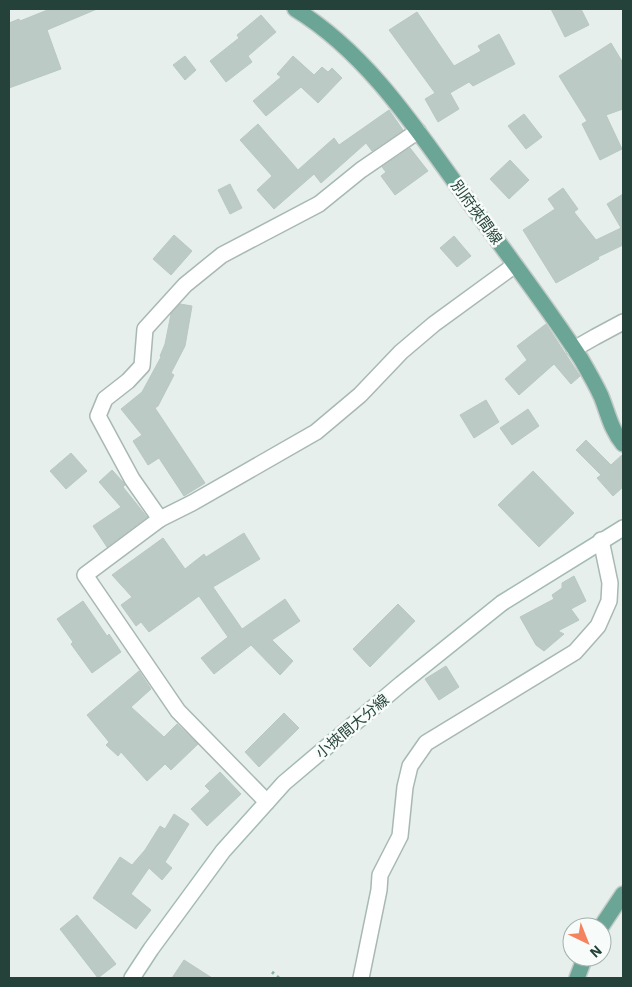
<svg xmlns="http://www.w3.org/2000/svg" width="632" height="987" viewBox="0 0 632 987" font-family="'IBM Plex Sans','Noto Sans JP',sans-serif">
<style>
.building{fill:#bbcac4;stroke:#b8c9c2}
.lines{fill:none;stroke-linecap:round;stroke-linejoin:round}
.street-casing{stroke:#a8b8b2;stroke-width:18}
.secondary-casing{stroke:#a4bbb3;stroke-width:18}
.primary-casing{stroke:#c2cac8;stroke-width:18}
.path{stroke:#86b3a5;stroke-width:3;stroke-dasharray:2.5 4;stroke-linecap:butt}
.street{stroke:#fff;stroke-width:15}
.secondary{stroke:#fff;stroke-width:15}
.primary{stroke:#6aa596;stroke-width:15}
.labels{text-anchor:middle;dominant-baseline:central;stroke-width:5;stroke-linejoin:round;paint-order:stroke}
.street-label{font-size:15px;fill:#24423a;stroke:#f7fbf9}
</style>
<rect width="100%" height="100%" fill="#e6efeb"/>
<g class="building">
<path d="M 50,9 L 97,9 L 47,30 L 61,69 L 9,88 L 9,23 L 19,19 L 20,21 Z"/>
<path d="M 551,9 L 581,9 L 589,25 L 565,37 Z"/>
<path d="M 417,12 L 454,66 L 481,51 L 478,46 L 499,34 L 515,64 L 473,86 L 469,82 L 450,93 L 459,109 L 438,122 L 425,99 L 435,93 L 389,30 Z"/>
<path d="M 261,15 L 276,32 L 248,56 L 252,62 L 226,82 L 210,61 L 239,38 L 237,35 Z"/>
<path d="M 611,43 L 623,63 L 623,109 L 606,115 L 622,149 L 600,160 L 582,124 L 587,121 L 559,76 Z"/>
<path d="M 185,56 L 196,70 L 185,80 L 173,65 Z"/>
<path d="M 293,56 L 314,75 L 322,67 L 328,72 L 332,68 L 342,78 L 318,103 L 301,87 L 266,116 L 253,101 L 281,77 L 277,74 Z"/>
<path d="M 389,110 L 403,130 L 372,151 L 366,143 L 321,183 L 314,174 L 274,209 L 257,190 L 272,176 L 240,140 L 258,124 L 298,170 L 334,138 L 339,145 Z"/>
<path d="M 524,114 L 542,137 L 526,149 L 508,126 Z"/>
<path d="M 410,148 L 428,171 L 395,195 L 381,176 L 386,172 L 382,167 Z"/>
<path d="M 510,160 L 529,180 L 509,199 L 490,179 Z"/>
<path d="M 230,184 L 242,208 L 230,214 L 218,190 Z"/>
<path d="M 563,188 L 578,209 L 574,212 L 596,240 L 621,228 L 607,204 L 623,194 L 623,245 L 598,257 L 599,259 L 556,283 L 523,230 L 555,209 L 548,199 Z"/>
<path d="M 174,235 L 192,251 L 171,275 L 153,259 Z"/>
<path d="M 454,236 L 471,256 L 457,267 L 440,248 Z"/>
<path d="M 180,304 L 192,306 L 185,346 L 171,373 L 174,375 L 158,406 L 155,408 L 205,483 L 184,496 L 159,458 L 148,465 L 133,441 L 142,435 L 121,409 L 142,392 L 161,357 L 160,356 L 165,344 L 171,314 Z"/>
<path d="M 546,324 L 580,376 L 571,384 L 554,364 L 519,395 L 505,379 L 527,360 L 517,346 Z"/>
<path d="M 486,400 L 499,422 L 474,438 L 460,415 Z"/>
<path d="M 528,409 L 539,426 L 512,445 L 500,428 Z"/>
<path d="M 586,440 L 611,465 L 623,454 L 623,487 L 613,496 L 597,478 L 601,475 L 576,450 Z"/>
<path d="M 71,453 L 87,471 L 66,489 L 50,471 Z"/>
<path d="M 112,470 L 123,482 L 125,485 L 123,487 L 147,517 L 107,547 L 93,526 L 121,507 L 99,482 Z"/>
<path d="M 533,471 L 574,513 L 539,547 L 498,505 Z"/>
<path d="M 244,533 L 260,559 L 213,587 L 242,629 L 285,599 L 300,621 L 272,640 L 293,661 L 280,675 L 251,645 L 214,674 L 201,658 L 228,637 L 199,596 L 149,632 L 141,622 L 136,626 L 121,605 L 132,597 L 112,575 L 163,538 L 185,569 L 204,554 L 206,557 Z"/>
<path d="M 574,576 L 586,601 L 571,609 L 579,620 L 558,631 L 564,634 L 544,651 L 536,645 L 520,617 L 554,599 L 552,595 L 562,588 L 562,583 Z"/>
<path d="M 83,601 L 107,636 L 109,634 L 121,652 L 92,673 L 71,644 L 73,642 L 57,619 Z"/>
<path d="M 398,604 L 415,621 L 370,667 L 353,649 Z"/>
<path d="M 446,666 L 459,687 L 439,700 L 425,679 Z"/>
<path d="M 139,671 L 151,689 L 131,707 L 164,737 L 177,724 L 198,744 L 171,770 L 165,764 L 147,781 L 121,752 L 118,756 L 106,745 L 109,742 L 87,715 Z"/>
<path d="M 284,713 L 299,728 L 259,767 L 245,752 Z"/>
<path d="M 220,772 L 241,794 L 207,826 L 191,809 L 210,791 L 205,786 Z"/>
<path d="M 174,814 L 189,824 L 165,862 L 172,868 L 162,880 L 149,868 L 131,894 L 151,910 L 136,929 L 93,898 L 120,857 L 132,865 L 145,850 L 160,826 L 165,829 Z"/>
<path d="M 77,915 L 116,964 L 98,978 L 60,929 Z"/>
<path d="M 184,960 L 212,978 L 172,978 Z"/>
</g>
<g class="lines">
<defs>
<g id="street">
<path d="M 574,349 L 595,337 L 623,322"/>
<path d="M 160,519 L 132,479 L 98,416 L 105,399 L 128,381 L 142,366 L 145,329 L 185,285 L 222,255 L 319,204 L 361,170 L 418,131"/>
<path d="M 267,802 L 178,711 L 85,575 L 160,519 L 192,503 L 316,432 L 360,395 L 401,352 L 434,324 L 515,265"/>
<path d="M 361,978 L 379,890 L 380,875 L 400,836 L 405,787 L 410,766 L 426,743 L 575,652 L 598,626 L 609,601 L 610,583 L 601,540"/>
</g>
<path id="secondary" d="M 132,978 L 151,949 L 223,851 L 284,783 L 401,684 L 502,603 L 623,528"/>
<g id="primary">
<path d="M 295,9 C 369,54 419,133 469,202 C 507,254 546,305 581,359 C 588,371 595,383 601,396 C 608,413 611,430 623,444"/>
<path d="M 601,927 L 623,894"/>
<path d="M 577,978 L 585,957"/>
</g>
</defs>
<use href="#street" class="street-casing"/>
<use href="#secondary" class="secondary-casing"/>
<use href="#primary" class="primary-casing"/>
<path class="path" d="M 272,972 L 279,978"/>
<use href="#street" class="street"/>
<use href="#secondary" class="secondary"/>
<use href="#primary" class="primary"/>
</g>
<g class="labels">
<g class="street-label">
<text transform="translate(477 212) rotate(54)">別府挾間線</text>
<text transform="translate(352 726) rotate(-40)">小挾間大分線</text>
</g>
</g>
<rect width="632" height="987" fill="none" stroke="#24423a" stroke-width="20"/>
<g transform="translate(587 942) rotate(137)"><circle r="24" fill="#f7fbf9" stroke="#a3b1ad"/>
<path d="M0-4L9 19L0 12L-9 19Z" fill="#f4845f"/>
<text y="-8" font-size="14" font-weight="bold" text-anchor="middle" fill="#24423a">N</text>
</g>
</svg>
